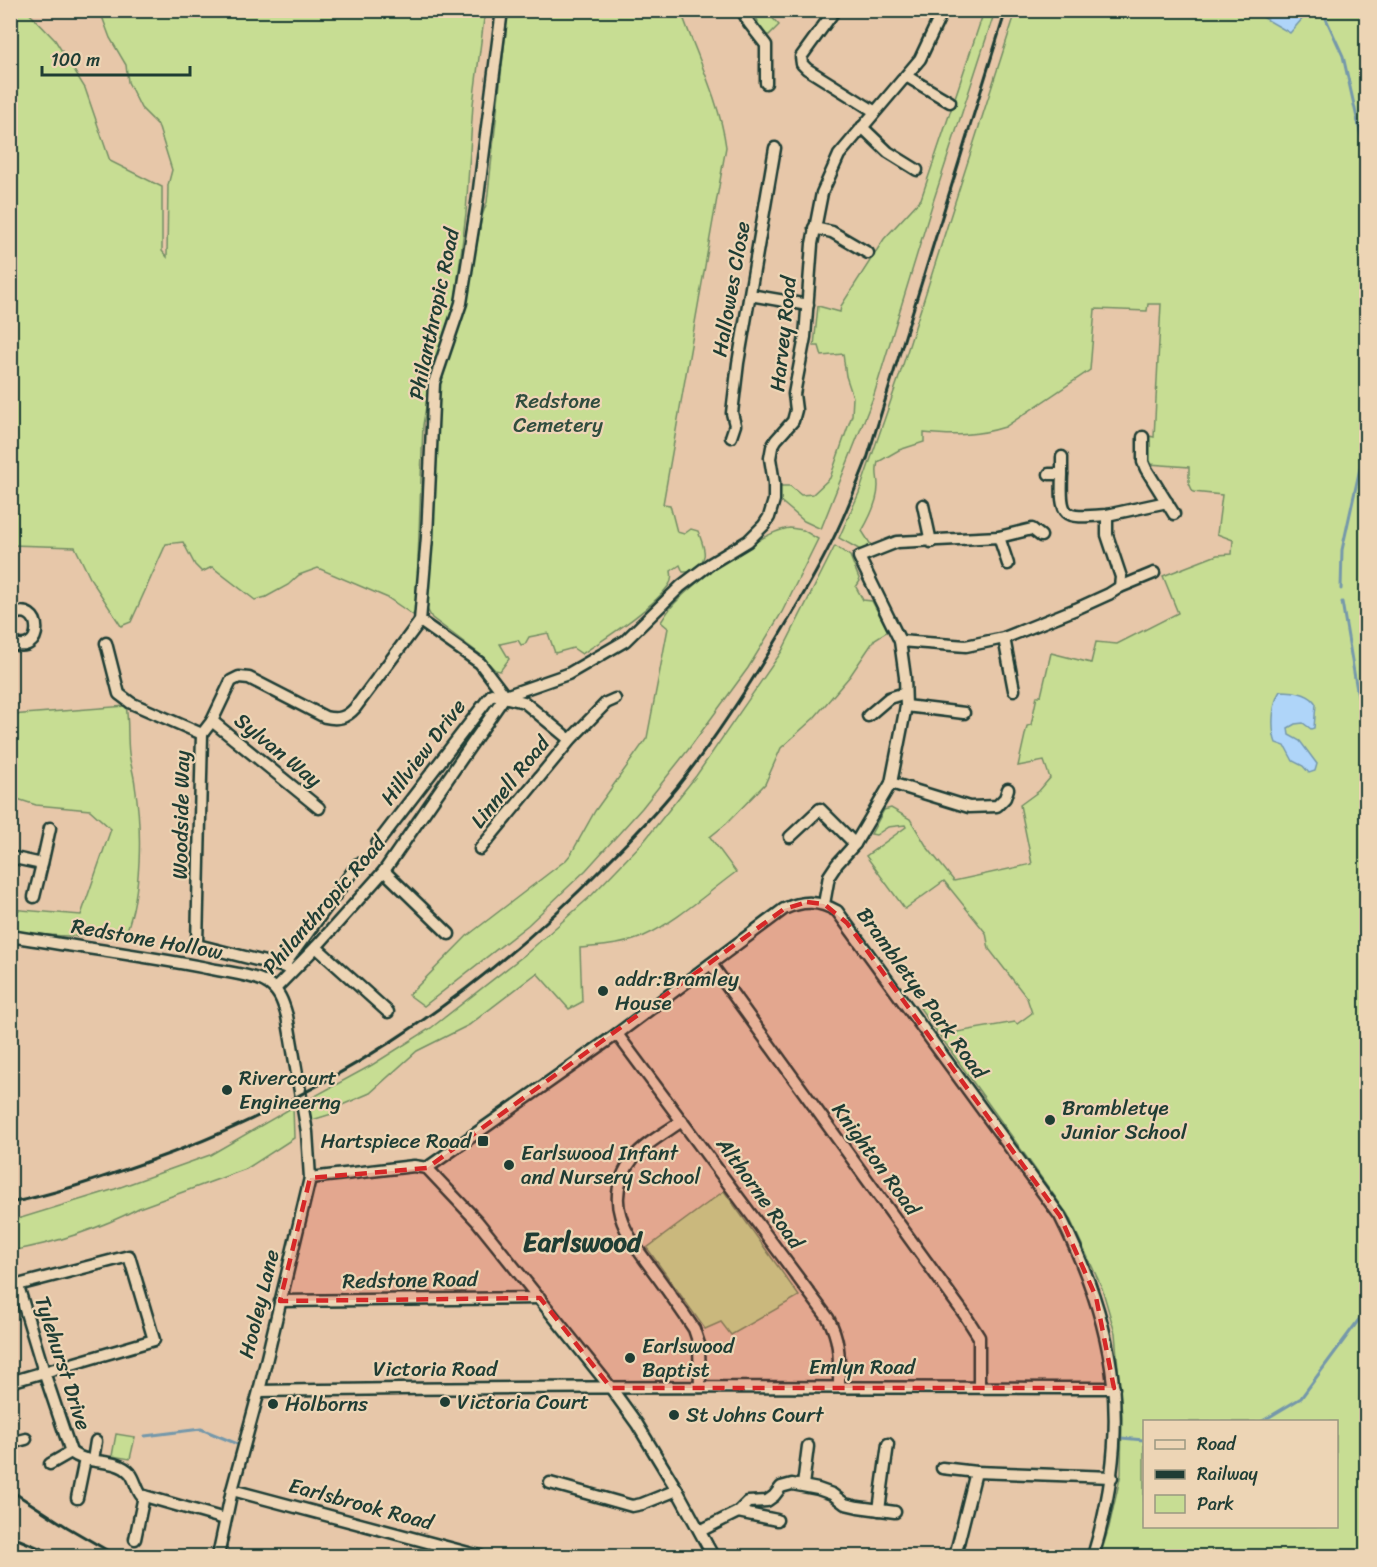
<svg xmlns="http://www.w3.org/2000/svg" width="1377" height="1567" viewBox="0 0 1377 1567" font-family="Sriracha,sans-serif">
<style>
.green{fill:#c7dd93;stroke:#738d64;stroke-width:1.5;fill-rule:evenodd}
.water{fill:#afd5f9;stroke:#7598aa;stroke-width:1.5}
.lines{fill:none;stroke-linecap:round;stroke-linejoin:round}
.stream{stroke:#7598aa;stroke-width:3}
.street-casing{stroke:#1f3d34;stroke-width:15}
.street{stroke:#edd5b5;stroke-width:10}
.rail{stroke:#1f3d34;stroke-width:3}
.marked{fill:#d62828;fill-opacity:0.2;stroke:#d62828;stroke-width:4.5;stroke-dasharray:12 8;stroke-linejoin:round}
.poi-dot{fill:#1f3d34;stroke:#edd5b5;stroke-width:2}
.labels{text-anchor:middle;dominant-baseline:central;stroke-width:4.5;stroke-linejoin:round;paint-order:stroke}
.street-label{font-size:21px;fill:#1f3d34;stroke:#edd5b5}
.park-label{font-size:21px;fill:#304d3e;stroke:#edd5b5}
.poi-label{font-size:21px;fill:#1f3d34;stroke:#edd5b5;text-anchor:start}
.district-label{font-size:27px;font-weight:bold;fill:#1f3d34;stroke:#edd5b5}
</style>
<rect width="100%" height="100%" fill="#e7c7a9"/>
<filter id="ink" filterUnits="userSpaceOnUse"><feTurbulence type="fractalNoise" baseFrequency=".0167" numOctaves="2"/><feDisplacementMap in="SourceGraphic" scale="12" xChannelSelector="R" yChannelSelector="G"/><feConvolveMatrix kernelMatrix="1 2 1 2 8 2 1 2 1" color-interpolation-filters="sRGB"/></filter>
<g filter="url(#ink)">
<g class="green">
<path d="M 11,11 L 27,11 L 55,40 L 85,88 L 110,161 L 162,187 L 162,251 L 167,257 L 168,185 L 172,170 L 158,125 L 141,108 L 128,82 L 126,65 L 110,38 L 100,11 L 485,11 L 473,104 L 466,213 L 456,295 L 453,311 L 430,382 L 423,425 L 418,560 L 419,605 L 413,615 L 388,598 L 318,568 L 299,575 L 288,585 L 266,597 L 255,600 L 212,567 L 202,572 L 195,565 L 183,542 L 166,544 L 131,622 L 121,626 L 90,578 L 75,547 L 11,545 Z"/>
<path d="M 508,11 L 681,11 C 696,54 720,102 726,147 L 663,504 L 670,505 L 677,532 L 684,534 L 691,529 L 698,531 C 705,551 710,557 692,572 L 683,572 L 680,565 L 671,571 C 672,576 672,581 669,585 C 652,609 607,637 582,654 L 573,648 L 555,653 L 548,633 L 529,637 L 525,644 L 521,645 L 518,640 L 500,644 L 509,659 L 500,671 L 495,670 L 481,655 L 432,618 L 427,609 L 426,596 L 437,398 L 442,373 L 465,309 L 482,216 L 487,202 Z"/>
<path d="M 752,11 L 766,11 L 779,25 L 769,35 L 765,35 L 757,25 L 758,21 Z"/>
<path d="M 984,11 L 995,11 L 933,202 L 873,398 L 821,529 L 804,521 L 778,499 L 780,486 L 790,486 L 801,495 L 813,494 L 830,478 L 852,415 L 853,397 L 846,376 L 843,354 L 822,356 L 819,346 L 814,346 L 818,306 L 840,312 L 841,306 L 884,239 L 921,199 Z"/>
<path d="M 1016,11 L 1366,11 L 1366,1556 L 1100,1556 L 1109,1527 L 1121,1474 L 1122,1415 L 1115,1333 L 1102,1288 L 1068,1215 L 920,1008 L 929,1004 L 952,1033 L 1015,1022 L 1017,1024 L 1032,1013 L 1027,998 L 989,949 L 986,933 L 944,881 L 905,909 L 866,856 L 906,827 L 905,825 L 888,827 L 876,835 L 871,834 L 884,810 L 891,808 L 910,819 L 927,847 L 954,881 L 1032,864 L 1020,805 L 1039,791 L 1050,778 L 1044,761 L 1018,766 L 1027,726 L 1031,725 L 1037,696 L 1041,696 L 1051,653 L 1091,663 L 1096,642 L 1117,644 L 1178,613 L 1163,576 L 1217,555 L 1232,554 L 1233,540 L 1217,534 L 1222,495 L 1193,492 L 1189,483 L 1189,467 L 1149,464 L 1147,459 L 1149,436 L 1154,437 L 1161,304 L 1148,304 L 1147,311 L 1095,309 L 1090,370 L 1005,427 C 977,436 952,436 924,433 L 924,442 L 899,450 L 878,462 C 875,472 878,476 878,486 C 878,500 869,519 862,531 L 871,545 L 864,552 L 839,538 L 859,493 L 899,377 ZM 1144,1422 L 1336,1422 L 1336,1526 L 1144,1526 Z"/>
<path d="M 790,528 L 803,530 L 818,539 L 782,612 L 748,668 L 688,750 L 642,808 L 586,870 L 528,925 L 424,1006 L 409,995 L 467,936 L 566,860 L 571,854 L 595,811 L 647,738 L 668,628 L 661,622 C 666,614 671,606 678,600 C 699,579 762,531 790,528 Z"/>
<path d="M 835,546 L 850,556 L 860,581 L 856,587 L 863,600 L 872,601 L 888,631 L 875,639 L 850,676 L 814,718 L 781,748 L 765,784 L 726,824 L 710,837 L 736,872 C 706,894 677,921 644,936 C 625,945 601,946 580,948 L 582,1002 L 569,1009 L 537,973 L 469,1025 L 417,1051 L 370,1093 L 335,1108 L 335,1113 L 312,1120 L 306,1101 L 372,1065 L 431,1028 L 527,953 L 592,895 L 645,840 L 696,776 L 782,651 Z"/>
<path d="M 126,706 C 129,721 127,737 129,753 C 130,763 134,774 135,785 C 142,830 142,890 126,933 C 88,938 48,937 11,930 L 10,909 L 81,915 L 111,829 L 90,810 L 36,805 L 11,797 L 11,715 Z"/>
<path d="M 293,1107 L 294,1138 L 246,1169 L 139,1208 C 99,1229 55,1243 11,1251 L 11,1221 L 115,1189 L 210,1155 Z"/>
<path d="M 724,1191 L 799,1296 L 731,1335 L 721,1322 L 705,1329 L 647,1248 Z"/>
<path d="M 116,1434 L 135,1437 L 130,1459 L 112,1456 Z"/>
</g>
<g class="water">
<path d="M 1252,11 L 1309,11 L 1290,33 Z"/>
<path d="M 1280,691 C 1292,691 1310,693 1316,704 L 1314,728 L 1311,729 L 1303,723 L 1295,724 L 1288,728 L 1289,735 L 1300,741 L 1317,764 L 1315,771 L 1309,773 L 1303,766 L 1293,761 L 1285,746 L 1276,743 C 1271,730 1272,703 1280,691 Z"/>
</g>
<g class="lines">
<g class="stream">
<path d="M 1322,10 L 1343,56 L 1366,158"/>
<path d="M 1341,589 L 1342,550 L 1366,441"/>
<path d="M 1342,602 L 1366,743"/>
<path d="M 1261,1422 L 1301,1398 L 1366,1310"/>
<path d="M 145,1436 L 201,1429 L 240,1445"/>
<path d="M 1121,1438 L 1144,1440"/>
</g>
<defs>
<g id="street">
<path d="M 502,10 L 478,197 L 461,303 L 434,383 L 427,537 L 420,621 L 480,663 L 505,696"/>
<path d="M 742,10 L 749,23 L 766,45 L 766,83"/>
<path d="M 835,10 L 801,57 L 802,64 L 807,69 L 874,111"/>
<path d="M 906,76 L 950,102"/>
<path d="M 862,127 L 888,152 L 917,170"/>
<path d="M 814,228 L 832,232 L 868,253"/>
<path d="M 750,295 L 808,305"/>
<path d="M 731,437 L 735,425 L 732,413 L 738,363 L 775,148"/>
<path d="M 1143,437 L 1143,462 L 1146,469 L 1174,514"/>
<path d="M 1049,474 L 1062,474 C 1060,520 1064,518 1107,515"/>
<path d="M 1062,474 L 1062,457"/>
<path d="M 923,505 L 931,542"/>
<path d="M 999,537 L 1008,564"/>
<path d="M 1120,587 L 1121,577 L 1107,535 L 1107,515 L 1167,502"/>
<path d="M 10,616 C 45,597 45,660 10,642"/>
<path d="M 1004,638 L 1014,690"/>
<path d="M 900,641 L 966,646 L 1004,638 L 1076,609 L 1109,594 L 1120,587 L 1154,573"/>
<path d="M 106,643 L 119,694 L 131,703 L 202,734 L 197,945 L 285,967 L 291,971"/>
<path d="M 906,706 L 964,713"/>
<path d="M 868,716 L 889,698 L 905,693"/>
<path d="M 212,721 L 319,808"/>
<path d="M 202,734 L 212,721 L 231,681 L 239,677 L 249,678 L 325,717 C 338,720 346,718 355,708 L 420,621"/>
<path d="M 891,783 L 969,807 L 997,806 L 1005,798 L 1008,789"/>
<path d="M 790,837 L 820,809 L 855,844"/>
<path d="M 377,844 L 492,694 L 524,702 L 570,740 L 606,703 L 615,699"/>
<path d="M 480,849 L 570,740"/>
<path d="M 10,857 L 42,864 L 50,828"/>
<path d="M 384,871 L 449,934"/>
<path d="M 34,897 L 42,864"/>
<path d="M 824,904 L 829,876 L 837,864 L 855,844 L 891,783 L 906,706 L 905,677 L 900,641 L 859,557 L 897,542 L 999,537 L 1032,529 L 1041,536"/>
<path d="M 10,936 C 76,947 142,955 207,968 C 224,972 250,974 265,982 C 279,989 283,1002 287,1016 L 307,1132 L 310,1178 L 259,1391 L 232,1490 L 218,1556"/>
<path d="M 316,947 L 388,1012"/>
<path d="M 711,964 L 965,1315 L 979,1337 L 979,1387"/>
<path d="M 285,967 L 287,961 L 358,864"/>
<path d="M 275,989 L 316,947 L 384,871 L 505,696 L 568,674 L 625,641 L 681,586 L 710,564 L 748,541 L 764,525 L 769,517 L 774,500 L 774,483 L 770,458 L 772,447 L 776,440 L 793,421 L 796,410 L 794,394 L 805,337 L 812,244 L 822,193 L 839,155 L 920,59 L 943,10"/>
<path d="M 617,1034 L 828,1318 C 841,1341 839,1361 839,1387"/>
<path d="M 682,1121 C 668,1131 644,1144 634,1157 C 598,1202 629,1238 657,1276 C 670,1294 682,1311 694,1329 L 699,1344 L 700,1387"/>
<path d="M 427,1168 L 617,1034 L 784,909 C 804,900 819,901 837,911 L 1060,1216 C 1119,1333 1131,1430 1093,1556"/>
<path d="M 310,1178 L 414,1166 L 427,1168 L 477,1221 L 611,1388 L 637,1424 L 677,1490 L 713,1556"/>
<path d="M 18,1286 L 44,1372 L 71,1452 C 87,1466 116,1457 130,1473 C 135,1479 136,1488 141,1495 L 225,1519"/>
<path d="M 10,1287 L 129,1256 L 154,1340 L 10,1382"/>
<path d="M 280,1301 L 540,1298"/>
<path d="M 259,1391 C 544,1386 829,1387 1114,1388"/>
<path d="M 10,1443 L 26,1439"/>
<path d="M 93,1460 L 96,1441"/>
<path d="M 50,1464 L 71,1452"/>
<path d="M 942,1468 L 976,1472"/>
<path d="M 550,1483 L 632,1506 L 642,1504 L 677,1490"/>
<path d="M 803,1485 L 808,1446"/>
<path d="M 232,1490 L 480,1556"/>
<path d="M 77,1498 L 85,1459"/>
<path d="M 879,1510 L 888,1444"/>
<path d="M 738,1512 L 777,1520"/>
<path d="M 700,1531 L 738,1512 L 748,1502 L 767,1501 L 774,1496 L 781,1487 L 792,1484 L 818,1489 L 832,1494 L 845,1504 L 858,1507 L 895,1512"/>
<path d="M 135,1539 L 144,1496"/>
<path d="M 955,1556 L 976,1472 L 1112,1477"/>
</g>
</defs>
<use href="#street" class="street-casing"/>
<use href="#street" class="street"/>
<g class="rail">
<path d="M 10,1203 C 55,1194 98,1179 141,1164 C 318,1103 475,999 605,865 C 630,840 655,814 677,787 C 718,736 753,680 786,624 C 806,590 826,556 842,520 C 851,500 859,479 867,459 L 1006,10"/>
<path d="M 10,1490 L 67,1527 L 117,1556"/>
<path d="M 10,1536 L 59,1556"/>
</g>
</g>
</g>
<path class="marked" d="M 807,902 L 824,904 L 847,923 L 1060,1216 L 1096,1297 L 1114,1388 L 611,1388 L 540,1298 L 280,1301 L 310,1178 L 427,1168 L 784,909 Z"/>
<g class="poi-dot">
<circle cx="603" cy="991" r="6"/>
<circle cx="227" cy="1090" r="6"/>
<circle cx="1050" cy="1120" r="6"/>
<rect x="477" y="1135" width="12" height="12" rx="3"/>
<circle cx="509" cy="1165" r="6"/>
<circle cx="630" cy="1358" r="6"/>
<circle cx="445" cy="1402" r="6"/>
<circle cx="273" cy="1404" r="6"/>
<circle cx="674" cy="1415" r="6"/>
</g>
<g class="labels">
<g class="street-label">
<text transform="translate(731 289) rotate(-80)">Hallowes Close</text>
<text transform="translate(434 314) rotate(-78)">Philanthropic Road</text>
<text transform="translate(783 334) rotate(-84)">Harvey Road</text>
<text transform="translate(278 750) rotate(39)">Sylvan Way</text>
<text transform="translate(423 752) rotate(-53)">Hillview Drive</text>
<text transform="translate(510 782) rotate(-51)">Linnell Road</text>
<text transform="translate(181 815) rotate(-89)">Woodside Way</text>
<text transform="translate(324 905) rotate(-49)">Philanthropic Road</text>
<text transform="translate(147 939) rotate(10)">Redstone Hollow</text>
<text transform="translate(922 993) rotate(54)">Brambletye Park Road</text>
<text transform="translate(876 1159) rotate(54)">Knighton Road</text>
<text transform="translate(760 1193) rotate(54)">Althorne Road</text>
<text transform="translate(410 1280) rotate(-1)">Redstone Road</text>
<text transform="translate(259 1304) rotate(-76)">Hooley Lane</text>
<text transform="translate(63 1363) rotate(72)">Tylehurst Drive</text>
<text x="862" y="1367">Emlyn Road</text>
<text x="435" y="1369">Victoria Road</text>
<text transform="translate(361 1504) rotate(15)">Earlsbrook Road</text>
</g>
<g class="park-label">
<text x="558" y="401">Redstone<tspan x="558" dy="24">Cemetery</tspan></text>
</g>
<g class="poi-label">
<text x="615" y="979">addr:Bramley<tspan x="615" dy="24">House</tspan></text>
<text x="239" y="1078">Rivercourt<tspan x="239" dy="24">Engineerng</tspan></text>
<text x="1062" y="1108">Brambletye<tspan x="1062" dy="24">Junior School</tspan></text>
<text x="471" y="1141" text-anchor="end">Hartspiece Road</text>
<text x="521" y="1153">Earlswood Infant<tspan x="521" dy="24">and Nursery School</tspan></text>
<text x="642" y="1346">Earlswood<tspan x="642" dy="24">Baptist</tspan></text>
<text x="457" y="1402">Victoria Court</text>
<text x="285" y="1404">Holborns</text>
<text x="686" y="1415">St Johns Court</text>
</g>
<g class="district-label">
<text x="582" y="1242">Earlswood</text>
</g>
</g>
<rect width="1377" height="1567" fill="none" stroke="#edd5b5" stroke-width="36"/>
<rect x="18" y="18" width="1341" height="1531" fill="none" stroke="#1f3d34" stroke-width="2" filter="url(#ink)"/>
<rect x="1143" y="1420" width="195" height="108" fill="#edd5b5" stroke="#9b9881" stroke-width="1.5"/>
<rect x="1155" y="1440" width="30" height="9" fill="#edd5b5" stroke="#9b9881" stroke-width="1.5"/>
<text x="1197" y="1450" font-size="18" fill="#1f3d34">Road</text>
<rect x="1155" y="1470" width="30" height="9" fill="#1f3d34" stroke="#9b9881" stroke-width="1.5"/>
<text x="1197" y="1480" font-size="18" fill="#1f3d34">Railway</text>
<rect x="1155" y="1495" width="30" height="18" fill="#c7dd93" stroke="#9b9881" stroke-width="1.5"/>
<text x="1197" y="1510" font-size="18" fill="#1f3d34">Park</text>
<path d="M42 66v9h148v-9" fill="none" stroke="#1f3d34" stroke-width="3"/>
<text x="51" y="66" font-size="18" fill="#1f3d34" stroke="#edd5b5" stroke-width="4.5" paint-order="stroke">100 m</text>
</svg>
